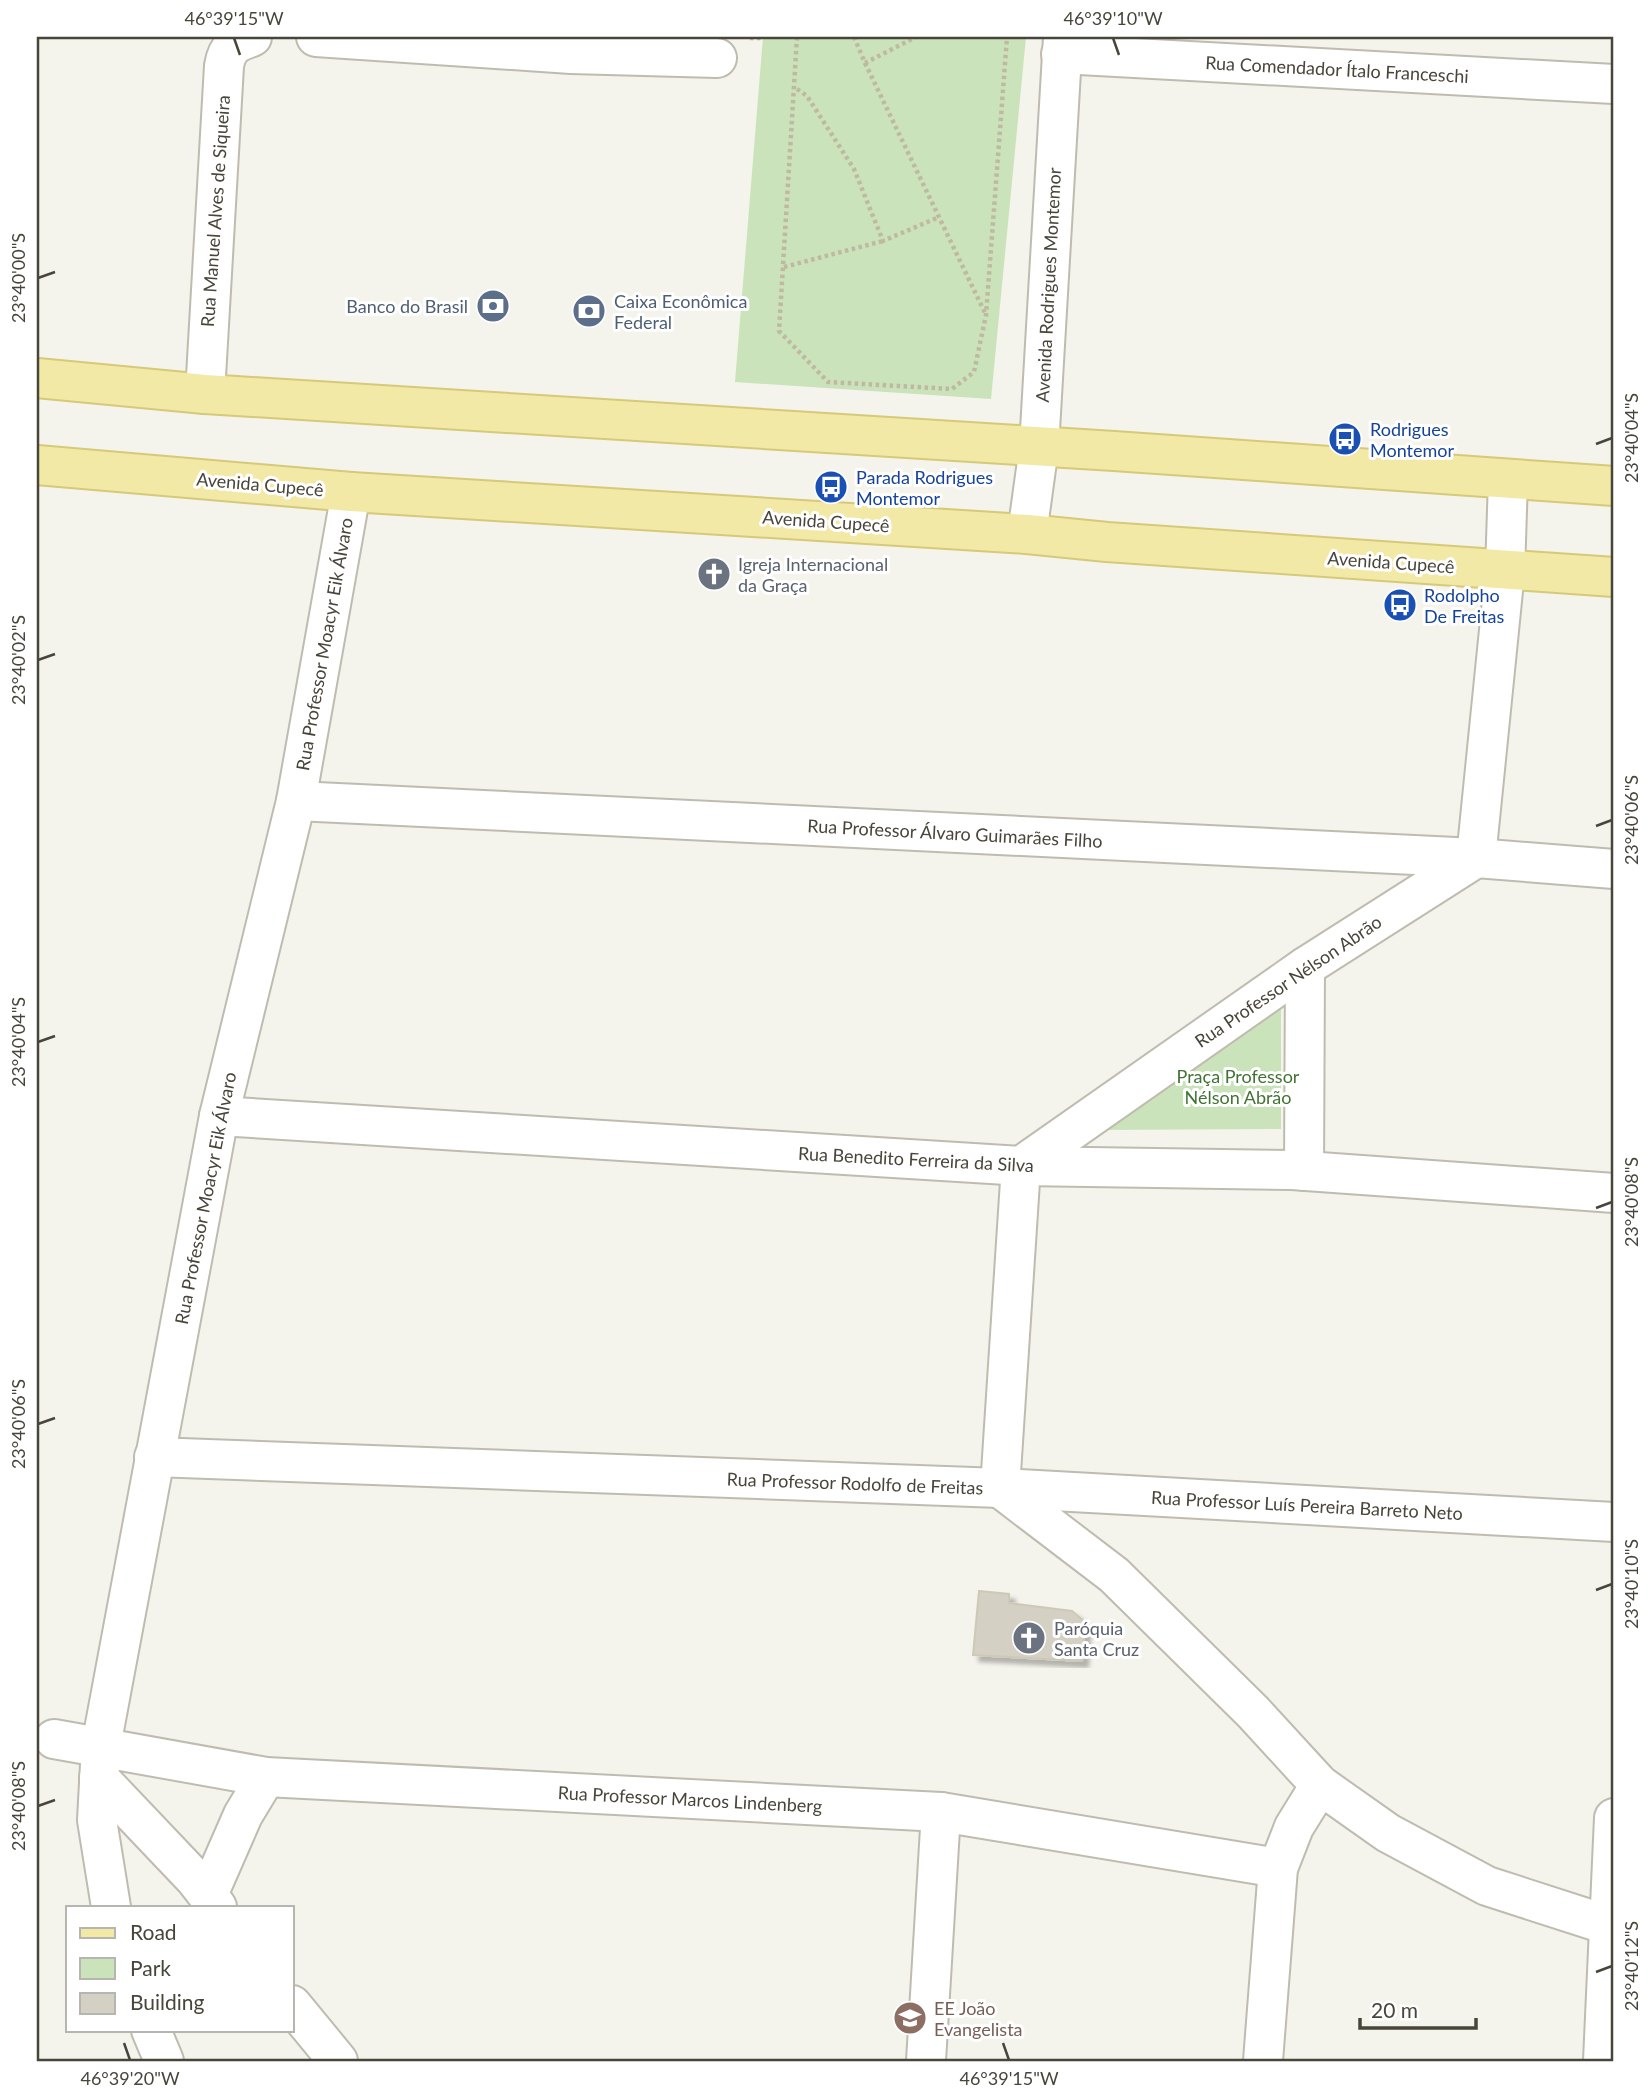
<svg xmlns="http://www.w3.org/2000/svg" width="1651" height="2098" viewBox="0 0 1651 2098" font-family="Lato,sans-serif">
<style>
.green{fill:#cae3ba}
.building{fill:#d4d0c3;stroke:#cec9b7;stroke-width:2;filter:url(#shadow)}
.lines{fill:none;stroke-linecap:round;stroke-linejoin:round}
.minor-casing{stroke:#bfbcaf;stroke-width:42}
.tertiary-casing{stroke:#bfbcaf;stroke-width:42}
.primary-casing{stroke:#d6c978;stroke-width:42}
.path{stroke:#bfb9a2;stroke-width:4.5;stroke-dasharray:3.5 3.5;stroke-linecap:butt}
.minor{stroke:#fff;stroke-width:38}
.tertiary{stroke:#fff;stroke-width:38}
.primary{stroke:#f3e9a6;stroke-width:38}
.ticks{fill:none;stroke:#48453a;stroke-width:2.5}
.labels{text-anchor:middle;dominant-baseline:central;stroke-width:6;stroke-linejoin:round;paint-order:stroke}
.street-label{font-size:18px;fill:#48453a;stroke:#fff}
.service-label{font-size:18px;fill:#4e5e75;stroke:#fff;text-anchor:start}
.transit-label{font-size:18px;fill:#164399;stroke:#fff;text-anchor:start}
.worship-label{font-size:18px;fill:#5b616d;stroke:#fff;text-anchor:start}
.park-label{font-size:18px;fill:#427334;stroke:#fff}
.education-label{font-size:18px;fill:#785e54;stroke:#fff;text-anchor:start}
.neatline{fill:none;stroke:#48453a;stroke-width:2.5}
.ticks-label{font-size:18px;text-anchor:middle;fill:#48453a}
</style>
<defs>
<filter id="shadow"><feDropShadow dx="6" dy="6" stdDeviation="2" flood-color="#0004"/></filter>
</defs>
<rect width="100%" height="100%" fill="#f4f3ec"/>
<g class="green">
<path d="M 763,37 L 1026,37 L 991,399 L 735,382 Z"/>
<path d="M 1281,1007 L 1281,1129 L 1095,1130 Z"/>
</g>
<path class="building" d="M 979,1591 L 1009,1594 L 1009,1603 L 1072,1611 L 1085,1622 L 1082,1661 L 973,1655 Z"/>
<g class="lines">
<defs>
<g id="minor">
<path d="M 316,37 L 571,54 L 717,58"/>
<path d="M 1061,54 L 1614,84"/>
<path d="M 205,394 L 224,66 C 227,48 234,43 252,37"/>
<path d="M 296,801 L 1476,858 L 1614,869"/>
<path d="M 219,1116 L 1021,1166 L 1292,1170 L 1614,1193"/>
<path d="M 1304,1171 L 1305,967"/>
<path d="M 154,1457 L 1000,1488 L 1614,1522"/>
<path d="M 1000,1488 L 1021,1166 L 1305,967 L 1476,858 L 1505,571 L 1508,480"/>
<path d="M 1000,1488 L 1114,1575 L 1253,1712 L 1320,1785 L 1388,1833 L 1487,1886 L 1614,1927"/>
<path d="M 54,1739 L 266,1777 L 941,1812 L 1278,1868"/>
<path d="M 99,1778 L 195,1879 L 217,1907"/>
<path d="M 208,1895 L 243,1815 L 266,1777"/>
<path d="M 111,1907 L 97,1820 L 101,1746 L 219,1116 L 296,801 L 351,492"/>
<path d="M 292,2005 L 338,2061"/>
<path d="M 151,2030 L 164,2061"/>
<path d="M 926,2061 L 941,1812"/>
<path d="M 1263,2061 L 1278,1868 L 1294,1827 L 1320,1785"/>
<path d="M 1603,2061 L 1614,1818"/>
</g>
<path id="tertiary" d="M 1027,534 L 1039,447 L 1063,37"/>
<g id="primary">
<path d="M 37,378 L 205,394 L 1114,451 L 1614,486"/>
<path d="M 37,465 L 351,492 L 1027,534 L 1107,542 L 1614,577"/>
</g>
</defs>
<use href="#minor" class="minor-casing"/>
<use href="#tertiary" class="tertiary-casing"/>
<use href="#primary" class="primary-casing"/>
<g class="path">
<path d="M 797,37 L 779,331 L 828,382 L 952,389 L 974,372 L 986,315 L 1007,37"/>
<path d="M 854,37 L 865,63 L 916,37"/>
<path d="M 750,38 L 763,38"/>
<path d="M 865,63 L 986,315"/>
<path d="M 797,89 L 807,96 L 854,169 L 883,241 L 939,217"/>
<path d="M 784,267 L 883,241"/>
</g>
<use href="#minor" class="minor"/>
<use href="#tertiary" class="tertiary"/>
<use href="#primary" class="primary"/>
</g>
<path class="ticks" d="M 234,38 L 240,55M 1113,38 L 1119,55M 38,278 L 55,272M 1596,444 L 1612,438M 38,660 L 55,654M 1596,826 L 1612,820M 38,1042 L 55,1036M 1596,1208 L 1612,1202M 38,1424 L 55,1418M 1596,1590 L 1612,1584M 38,1806 L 55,1800M 1596,1972 L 1612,1966M 124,2043 L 130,2060M 1003,2043 L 1009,2060"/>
<defs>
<symbol id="bank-disc" viewBox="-11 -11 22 22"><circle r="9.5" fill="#5c6f8a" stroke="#fff"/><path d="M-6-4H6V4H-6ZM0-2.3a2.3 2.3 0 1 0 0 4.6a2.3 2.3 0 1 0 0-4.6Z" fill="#fff"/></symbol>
<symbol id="bus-disc" viewBox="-11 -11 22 22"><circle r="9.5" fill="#1a4fb4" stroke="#fff"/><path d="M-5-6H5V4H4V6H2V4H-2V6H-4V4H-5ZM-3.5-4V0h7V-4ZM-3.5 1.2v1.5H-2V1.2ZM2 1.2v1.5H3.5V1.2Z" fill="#fff"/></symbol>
<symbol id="church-disc" viewBox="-11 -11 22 22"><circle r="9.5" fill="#6b7280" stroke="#fff"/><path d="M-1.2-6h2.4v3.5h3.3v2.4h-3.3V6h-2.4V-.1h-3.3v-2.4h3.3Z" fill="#fff"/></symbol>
<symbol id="school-disc" viewBox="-11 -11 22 22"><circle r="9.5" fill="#8d6e63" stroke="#fff"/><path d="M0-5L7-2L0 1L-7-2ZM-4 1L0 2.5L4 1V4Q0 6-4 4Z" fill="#fff"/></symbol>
</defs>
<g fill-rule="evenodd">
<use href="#bank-disc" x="474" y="287" width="38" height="38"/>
<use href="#bank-disc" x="570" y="292" width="38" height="38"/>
<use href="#bus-disc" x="1326" y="420" width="38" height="38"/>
<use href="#bus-disc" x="812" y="468" width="38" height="38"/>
<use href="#church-disc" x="695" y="555" width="38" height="38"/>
<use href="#bus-disc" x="1381" y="586" width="38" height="38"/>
<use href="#church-disc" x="1010" y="1619" width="38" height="38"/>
<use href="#school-disc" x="891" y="1999" width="38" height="38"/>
</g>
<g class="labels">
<g class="street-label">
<text transform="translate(1337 69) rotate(3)">Rua Comendador Ítalo Franceschi</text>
<text transform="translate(215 211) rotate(-86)">Rua Manuel Alves de Siqueira</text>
<text transform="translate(1048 285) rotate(-87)">Avenida Rodrigues Montemor</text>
<text transform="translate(260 484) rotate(5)">Avenida Cupecê</text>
<text transform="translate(826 521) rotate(4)">Avenida Cupecê</text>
<text transform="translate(1391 562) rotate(4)">Avenida Cupecê</text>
<text transform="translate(324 644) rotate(-80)">Rua Professor Moacyr Eik Álvaro</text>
<text transform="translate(955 833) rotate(3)">Rua Professor Álvaro Guimarães Filho</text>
<text transform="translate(1288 981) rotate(-34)">Rua Professor Nélson Abrão</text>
<text transform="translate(916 1159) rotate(3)">Rua Benedito Ferreira da Silva</text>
<text transform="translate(205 1198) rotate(-79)">Rua Professor Moacyr Eik Álvaro</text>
<text transform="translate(855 1483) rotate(2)">Rua Professor Rodolfo de Freitas</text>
<text transform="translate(1307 1505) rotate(3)">Rua Professor Luís Pereira Barreto Neto</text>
<text transform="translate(690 1799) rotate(3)">Rua Professor Marcos Lindenberg</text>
</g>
<g class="service-label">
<text x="614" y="301">Caixa Econômica<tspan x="614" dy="21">Federal</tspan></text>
<text x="468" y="306" text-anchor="end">Banco do Brasil</text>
</g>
<g class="transit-label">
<text x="1370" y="429">Rodrigues<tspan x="1370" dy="21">Montemor</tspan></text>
<text x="856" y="477">Parada Rodrigues<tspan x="856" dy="21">Montemor</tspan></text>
<text x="1424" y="595">Rodolpho<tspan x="1424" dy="21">De Freitas</tspan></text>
</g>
<g class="worship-label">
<text x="738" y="564">Igreja Internacional<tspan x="738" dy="21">da Graça</tspan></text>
<text x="1054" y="1628">Paróquia<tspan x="1054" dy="21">Santa Cruz</tspan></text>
</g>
<g class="park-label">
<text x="1238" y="1076">Praça Professor<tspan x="1238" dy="21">Nélson Abrão</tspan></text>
</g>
<g class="education-label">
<text x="934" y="2008">EE João<tspan x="934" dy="21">Evangelista</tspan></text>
</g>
</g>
<rect width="1651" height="2098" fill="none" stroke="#ffffff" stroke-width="77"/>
<rect x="66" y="1906" width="228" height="126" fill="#ffffff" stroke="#b6b5b0" stroke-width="2"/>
<rect x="80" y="1928" width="35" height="10" fill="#f3e9a6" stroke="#b6b5b0" stroke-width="2"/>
<text x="130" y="1940" font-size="21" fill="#48453a">Road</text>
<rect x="80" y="1958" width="35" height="21" fill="#cae3ba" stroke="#b6b5b0" stroke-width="2"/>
<text x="130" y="1976" font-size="21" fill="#48453a">Park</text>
<rect x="80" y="1993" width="35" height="21" fill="#d4d0c3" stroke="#b6b5b0" stroke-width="2"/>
<text x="130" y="2010" font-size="21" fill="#48453a">Building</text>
<path d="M1360 2018v10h116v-10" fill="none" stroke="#48453a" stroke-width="3.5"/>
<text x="1371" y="2018" font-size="21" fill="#48453a" stroke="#ffffff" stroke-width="5" paint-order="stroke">20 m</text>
<rect x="38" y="38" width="1574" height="2022" class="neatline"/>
<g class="ticks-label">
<text x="234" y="25">46°39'15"W</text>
<text x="1113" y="25">46°39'10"W</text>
<text transform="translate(19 278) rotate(-90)" y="6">23°40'00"S</text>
<text transform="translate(1632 438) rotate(-90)" y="6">23°40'04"S</text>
<text transform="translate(19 660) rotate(-90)" y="6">23°40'02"S</text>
<text transform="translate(1632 820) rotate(-90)" y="6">23°40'06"S</text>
<text transform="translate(19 1042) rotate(-90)" y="6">23°40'04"S</text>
<text transform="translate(1632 1202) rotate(-90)" y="6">23°40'08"S</text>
<text transform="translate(19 1424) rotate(-90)" y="6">23°40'06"S</text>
<text transform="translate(1632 1584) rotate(-90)" y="6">23°40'10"S</text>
<text transform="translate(19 1806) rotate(-90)" y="6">23°40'08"S</text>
<text transform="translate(1632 1966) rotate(-90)" y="6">23°40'12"S</text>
<text x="130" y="2085">46°39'20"W</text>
<text x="1009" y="2085">46°39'15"W</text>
</g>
</svg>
